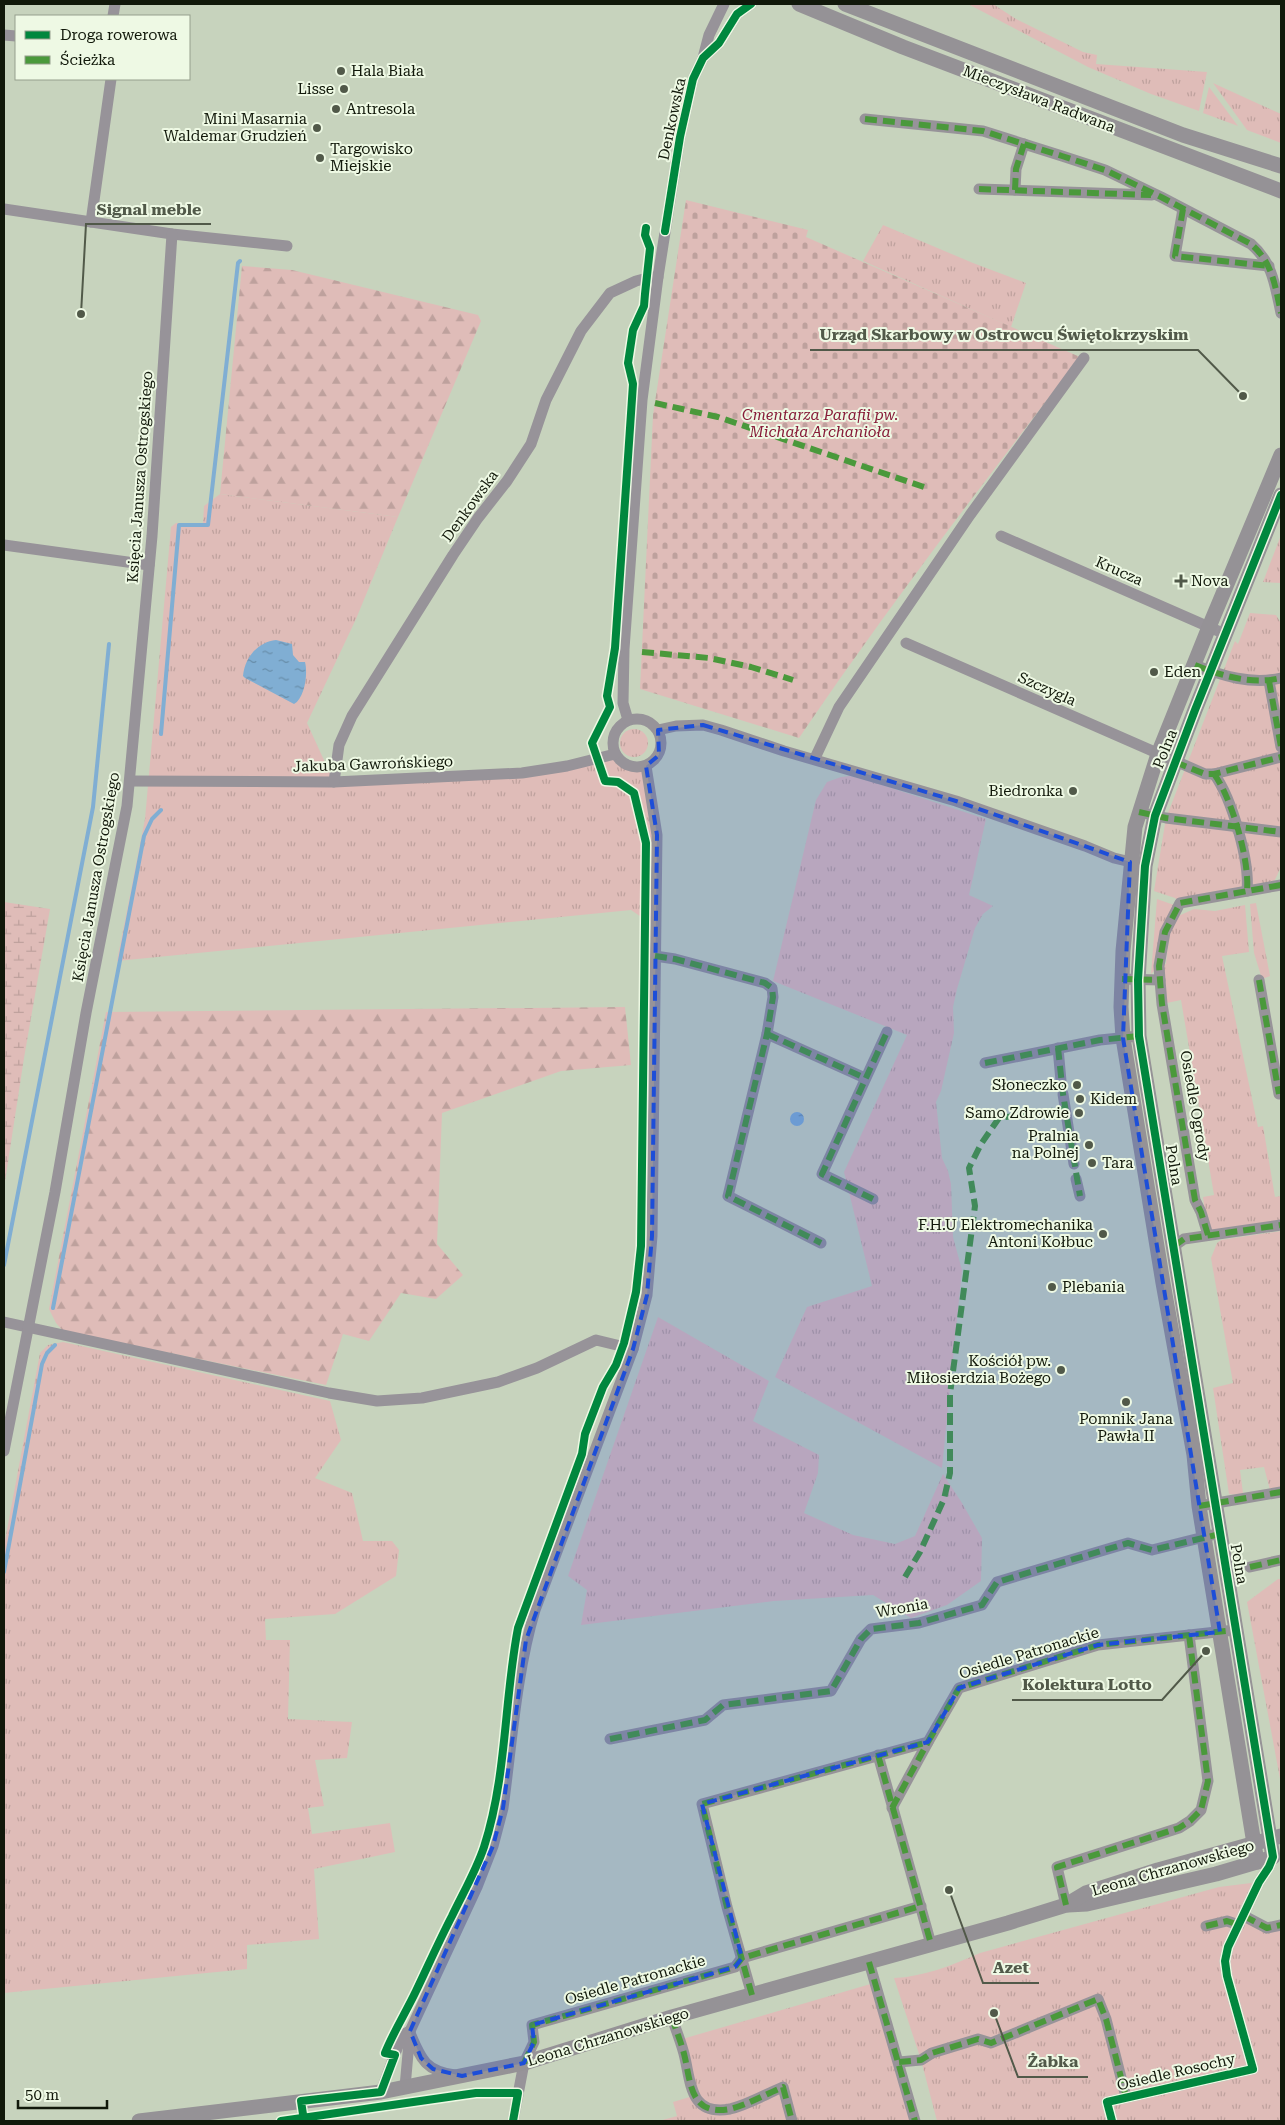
<svg xmlns="http://www.w3.org/2000/svg" width="1285" height="2125" viewBox="0 0 1285 2125" font-family="'Roboto Serif',serif">
<style>
.grass{fill:url(#grass-tufts)}
.forest{fill:url(#forest-firs)}
.wetland{fill:url(#wetland-marsh)}
.cemetery{fill:url(#cemetery-stones)}
.water{fill:url(#water-ripples)}
.lines{fill:none;stroke-linecap:round;stroke-linejoin:round}
.stream{stroke:#80aed3;stroke-width:4}
.street{stroke:#979399;stroke-width:11}
.secondary{stroke:#959296;stroke-width:15}
.quiet{stroke:#4a993b;stroke-width:6;stroke-dasharray:12 6;stroke-linecap:butt}
.cycleway-casing{stroke:#eef9e4;stroke-width:11}
.cycleway{stroke:#00873e;stroke-width:8}
.marked{fill:#1d4ed8;fill-opacity:0.2;stroke:#1d4ed8;stroke-width:4;stroke-dasharray:10 6;stroke-linejoin:round}
.poi-dot{fill:#515949;stroke:#eef9e4;stroke-width:2}
.labels{text-anchor:middle;dominant-baseline:central;stroke-width:4;stroke-linejoin:round;paint-order:stroke}
.poi-label{font-size:15px;fill:#11180a;stroke:#eef9e4;text-anchor:start}
.street-label{font-size:15px;fill:#11180a;stroke:#eef9e4}
.park-label{font-size:15px;font-style:italic;fill:#871b38;stroke:#eef9e4}
.leader{fill:none;stroke:#515949;stroke-width:2}
.callout-dot{fill:#515949;stroke:#eef9e4;stroke-width:2}
.callout-label{font-size:16px;text-anchor:middle;font-weight:bold;fill:#515949;stroke:#eef9e4;stroke-width:4;stroke-linejoin:round;paint-order:stroke}
</style>
<defs>
<pattern id="grass-tufts" width="24" height="20" patternUnits="userSpaceOnUse" patternTransform="scale(1.25)"><rect width="24" height="20" fill="#dfbcb8"/><path d="M3 7l-1-3M5 7V3M7 7l1-3M15 17l-1-3M17 17v-4M19 17l1-3" fill="none" stroke="#bea19d"/></pattern>
<pattern id="forest-firs" width="22" height="20" patternUnits="userSpaceOnUse" patternTransform="scale(1.25)"><rect width="22" height="20" fill="#dfbcb8"/><path d="M5 1l3.5 6h-7zM16 11l3.5 6h-7z" fill="#bea19d"/></pattern>
<pattern id="wetland-marsh" width="20" height="14" patternUnits="userSpaceOnUse" patternTransform="scale(1.25)"><rect width="20" height="14" fill="#dfbcb8"/><path d="M1 5h8M5 5V1M11 12h8M15 12V8" fill="none" stroke="#bea19d"/></pattern>
<pattern id="cemetery-stones" width="16" height="16" patternUnits="userSpaceOnUse" patternTransform="scale(1.25)"><rect width="16" height="16" fill="#dfbcb8"/><path d="M2 7V4a2 2 0 0 1 4 0v3zM10 15v-3a2 2 0 0 1 4 0v3z" fill="#bea19d"/></pattern>
<pattern id="water-ripples" width="26" height="14" patternUnits="userSpaceOnUse" patternTransform="scale(1.25)"><rect width="26" height="14" fill="#80aed3"/><path d="M2 4q2-2 4 0t4 0M15 11q2-2 4 0t4 0" fill="none" stroke="#678da9"/></pattern>
</defs>
<rect width="100%" height="100%" fill="#c7d3bd"/>
<g class="grass">
<path d="M 968,4 L 993,4 L 1016,19 L 1083,52 L 1097,55 L 1096,64 L 1207,72 L 1199,111 L 1151,94 L 1088,67 Z"/>
<path d="M 1213,83 L 1281,114 L 1281,143 L 1247,130 Z"/>
<path d="M 1209,87 L 1238,126 L 1203,113 Z"/>
<path d="M 883,225 L 973,263 L 1026,283 L 1011,327 L 863,261 Z"/>
<path d="M 220,494 L 398,517 L 356,619 L 307,723 L 334,782 L 522,773 L 615,754 C 624,765 632,769 646,766 L 650,788 L 656,927 L 631,910 L 117,961 L 145,819 L 171,527 L 176,523 L 203,523 L 204,506 Z"/>
<path d="M 1281,535 L 1281,583 L 1263,582 Z"/>
<path d="M 1250,613 L 1276,615 L 1281,623 L 1281,867 L 1271,888 L 1180,903 L 1175,898 L 1154,891 L 1166,818 L 1235,641 L 1238,644 Z"/>
<circle cx="634" cy="743" r="14"/>
<path d="M 850,776 L 873,782 L 986,819 L 969,895 L 993,906 L 983,914 L 975,928 L 957,989 L 953,1007 L 954,1033 L 941,1091 L 936,1102 L 942,1158 L 948,1171 L 951,1184 L 953,1237 L 962,1270 L 942,1468 L 775,1377 L 807,1307 L 872,1286 L 844,1172 L 907,1035 L 773,981 L 816,800 L 827,782 L 841,777 Z"/>
<path d="M 1157,899 L 1174,905 L 1156,969 L 1151,974 Z"/>
<path d="M 1256,903 L 1270,976 L 1262,979 L 1254,953 L 1250,904 Z"/>
<path d="M 1245,905 L 1249,952 L 1222,956 L 1258,1127 L 1263,1126 L 1275,1197 L 1281,1196 L 1281,1225 L 1216,1234 C 1205,1225 1205,1211 1203,1197 L 1214,1195 L 1181,1000 L 1162,1004 L 1159,966 L 1166,964 L 1169,932 L 1176,917 L 1194,909 L 1215,911 Z"/>
<path d="M 1281,1231 L 1281,1492 L 1271,1494 L 1264,1467 L 1240,1470 L 1243,1493 L 1236,1495 L 1229,1494 L 1213,1388 L 1233,1383 L 1211,1258 L 1217,1243 L 1221,1240 Z"/>
<path d="M 658,1317 L 769,1381 L 753,1421 L 819,1455 L 818,1473 L 804,1513 L 853,1535 L 895,1544 L 915,1536 L 943,1474 L 962,1503 L 982,1538 L 981,1581 L 947,1605 L 911,1618 L 873,1595 L 774,1601 L 581,1625 L 587,1590 L 568,1576 Z"/>
<path d="M 63,1342 L 330,1401 L 341,1440 L 315,1478 L 352,1493 L 363,1541 L 392,1541 L 399,1550 L 396,1576 L 335,1614 L 265,1619 L 266,1640 L 290,1640 L 288,1719 L 352,1722 L 347,1758 L 315,1760 L 324,1806 L 308,1808 L 312,1834 L 390,1823 L 395,1852 L 314,1869 L 319,1939 L 247,1945 L 247,1969 L 4,1993 L 4,1546 L 40,1353 L 48,1345 Z"/>
<path d="M 1278,1579 L 1281,1579 L 1281,1784 L 1247,1602 Z"/>
<path d="M 1259,1882 L 1244,1916 L 1260,1925 L 1281,1925 L 1281,2121 L 937,2121 L 921,2060 L 894,1978 C 923,1977 953,1965 980,1953 L 1219,1887 Z"/>
<path d="M 874,1983 L 915,2121 L 659,2121 L 677,2116 L 673,2102 L 693,2096 L 679,2040 Z"/>
</g>
<g class="forest">
<path d="M 242,266 L 292,270 L 478,315 L 481,321 L 398,517 L 220,494 Z"/>
<path d="M 625,1007 L 631,1065 L 561,1071 L 442,1113 L 437,1244 L 463,1275 L 436,1299 L 401,1293 L 369,1341 L 343,1334 L 326,1385 L 63,1331 L 56,1323 L 49,1309 L 106,1012 Z"/>
</g>
<path class="wetland" d="M 4,902 L 50,909 L 24,1058 L 4,1188 Z"/>
<path class="cemetery" d="M 686,200 L 808,230 L 806,237 L 1080,357 C 984,482 888,607 799,738 L 640,689 L 653,415 Z"/>
<g class="water">
<path d="M 276,640 L 292,644 L 293,655 L 299,662 L 305,662 C 308,673 305,698 294,704 L 245,678 L 243,676 C 245,657 258,642 276,640 Z"/>
<circle cx="797" cy="1119" r="7"/>
</g>
<g class="lines">
<g class="stream">
<path d="M 161,734 L 179,525 L 208,525 L 238,263 L 240,261"/>
<path d="M 4,1265 L 93,807 L 109,644"/>
<path d="M 53,1308 L 144,836 L 152,819 L 161,810"/>
<path d="M 4,1572 L 42,1364 L 47,1353 L 55,1345"/>
</g>
<g class="street">
<path d="M 113,16 L 115,4"/>
<path d="M 4,35 L 16,36"/>
<path d="M 703,58 L 719,43 L 737,14 L 751,4"/>
<path d="M 865,119 L 983,131 L 1062,156 L 1105,170 L 1161,197 L 1251,244 C 1273,263 1275,286 1281,313"/>
<path d="M 979,189 L 1152,195"/>
<path d="M 1015,190 L 1016,169 L 1024,144"/>
<path d="M 4,209 L 172,234 L 287,246"/>
<path d="M 1183,209 L 1175,256 L 1269,266"/>
<path d="M 91,222 L 111,79"/>
<path d="M 1001,536 L 1225,634"/>
<path d="M 4,545 L 149,565"/>
<path d="M 906,643 L 1205,774 L 1214,774 L 1281,757"/>
<path d="M 1195,665 C 1222,676 1252,685 1281,678"/>
<path d="M 1269,681 L 1281,747"/>
<circle cx="637" cy="743" r="24"/>
<path d="M 628,720 L 623,703 L 624,649 L 642,400 L 658,277 L 680,137 L 693,79 L 703,58 L 709,35 L 724,4"/>
<path d="M 658,730 L 676,726 L 703,725 L 721,730 L 784,751 L 956,801 L 1085,846 L 1114,858 L 1139,864"/>
<path d="M 815,758 L 839,707 L 970,515 L 1084,358"/>
<path d="M 1214,774 C 1232,798 1250,862 1247,891"/>
<path d="M 130,781 L 334,782 L 522,773 L 567,766 L 615,754"/>
<path d="M 334,782 L 339,745 L 352,716 L 453,555 L 478,518 L 507,481 L 531,444 L 546,400 L 581,331 L 610,293 L 636,281 L 651,277 L 658,277"/>
<path d="M 1139,812 L 1166,818 L 1281,832"/>
<path d="M 655,956 L 675,959 L 765,983 L 772,988 L 773,997 L 767,1034 L 728,1196 L 821,1243"/>
<path d="M 1122,979 L 1160,980"/>
<path d="M 1259,980 L 1279,1094"/>
<path d="M 767,1034 L 865,1078"/>
<path d="M 1058,1048 L 1061,1081"/>
<path d="M 985,1063 L 1100,1040 L 1139,1036"/>
<path d="M 1063,1094 L 1074,1164"/>
<path d="M 1076,1179 L 1080,1196"/>
<path d="M 873,1199 L 822,1174 L 887,1032"/>
<path d="M 1208,1235 L 1201,1212 L 1195,1200 L 1162,1004 L 1160,980 L 1159,966 L 1165,932 L 1180,903 L 1281,885"/>
<path d="M 1174,1246 L 1184,1239 L 1281,1225"/>
<path d="M 4,1322 L 329,1393 L 377,1401 L 422,1398 L 498,1382 L 537,1368 L 596,1340 L 633,1349"/>
<path d="M 4,1451 L 55,1192 L 86,1013 L 127,806 L 152,536 L 172,234"/>
<path d="M 1199,1506 L 1281,1492"/>
<path d="M 1250,1567 L 1281,1560"/>
<path d="M 610,1739 L 705,1720 L 723,1705 L 831,1691 L 861,1639 L 871,1629 L 919,1623 L 982,1605 L 997,1582 L 1128,1543 L 1152,1550 L 1212,1535"/>
<path d="M 878,1755 L 931,1944"/>
<path d="M 892,1808 L 928,1742"/>
<path d="M 1066,1905 L 1057,1867 L 1179,1828 L 1190,1821 L 1201,1810 L 1208,1781 L 1189,1635"/>
<path d="M 1244,1916 L 1267,1928 L 1281,1925"/>
<path d="M 1206,1926 L 1227,1921 L 1239,1925"/>
<path d="M 869,1962 L 915,2121"/>
<path d="M 752,1995 L 727,1907 L 702,1804 L 928,1742 L 959,1688 L 1098,1645 L 1235,1630"/>
<path d="M 672,2017 C 676,2031 682,2044 685,2058 C 691,2085 691,2116 730,2109 C 747,2105 766,2094 783,2087 L 792,2121"/>
<path d="M 410,2033 C 421,2059 425,2071 455,2075"/>
<path d="M 899,2062 L 921,2060 L 932,2053 L 978,2039 L 991,2043 L 1098,1999 L 1106,2019 L 1126,2097"/>
<path d="M 405,2087 L 410,2031 L 477,1887 L 493,1846 L 503,1808 C 512,1742 516,1674 535,1610 L 633,1349 L 647,1295 L 652,1236 L 657,835 L 646,766"/>
<path d="M 381,2092 L 402,2035 L 410,2031"/>
<path d="M 301,2101 L 304,2121"/>
<path d="M 513,2121 L 524,2063 L 534,2042 L 532,2025 L 735,1967 L 742,1958 L 921,1906"/>
<path d="M 1112,2121 L 1107,2102 L 1253,2069 L 1227,1976 L 1225,1961 L 1228,1947 L 1259,1882 L 1269,1867 L 1273,1857"/>
</g>
<g class="secondary">
<path d="M 799,4 L 903,47 L 1281,191"/>
<path d="M 845,4 L 1183,135 L 1281,166"/>
<path d="M 1273,1857 L 1139,1036 L 1138,980 L 1145,866 L 1155,816 L 1195,710 L 1281,495"/>
<path d="M 1257,1862 L 1199,1506 L 1194,1455 L 1163,1283 L 1123,1038 L 1121,1007 L 1123,951 L 1135,827 L 1158,754 L 1209,627 L 1281,455"/>
<path d="M 1068,1905 L 1087,1904 L 1216,1874 L 1267,1859"/>
<path d="M 139,2121 L 381,2092 L 524,2063 L 672,2017 L 1008,1923 L 1066,1905 L 1086,1893 L 1158,1870 L 1281,1836"/>
</g>
<g class="quiet">
<path d="M 865,119 L 983,131 L 1062,156 L 1105,170 L 1161,197 L 1251,244 C 1273,263 1275,286 1281,313"/>
<path d="M 979,189 L 1151,195"/>
<path d="M 1015,190 L 1016,169 L 1024,144"/>
<path d="M 1183,209 L 1175,256 L 1269,266"/>
<path d="M 655,403 L 718,417 L 924,487"/>
<path d="M 642,652 L 709,658 L 751,667 L 793,680"/>
<path d="M 1195,665 C 1222,676 1252,685 1281,678"/>
<path d="M 1269,681 L 1281,747"/>
<path d="M 1175,762 L 1205,774 L 1214,774 L 1281,757"/>
<path d="M 1214,774 C 1232,798 1250,862 1247,891"/>
<path d="M 1139,812 L 1166,818 L 1281,832"/>
<path d="M 655,956 L 675,959 L 765,983 L 772,988 L 773,997 L 767,1034 L 728,1196 L 821,1243"/>
<path d="M 1122,979 L 1160,980"/>
<path d="M 1259,980 L 1279,1094"/>
<path d="M 767,1034 L 865,1078"/>
<path d="M 1058,1048 L 1063,1094 L 1080,1196"/>
<path d="M 985,1063 L 1100,1040 L 1139,1036"/>
<path d="M 873,1199 L 822,1174 L 887,1032"/>
<path d="M 1208,1235 L 1201,1212 L 1195,1200 L 1162,1004 L 1160,980 L 1159,966 L 1165,932 L 1180,903 L 1281,885"/>
<path d="M 1174,1246 L 1184,1239 L 1281,1225"/>
<path d="M 1199,1506 L 1281,1492"/>
<path d="M 1250,1567 L 1281,1560"/>
<path d="M 905,1577 L 920,1552 L 944,1499 L 950,1473 L 950,1394 L 975,1206 L 969,1168 L 981,1144 L 999,1118 L 1065,1109"/>
<path d="M 610,1739 L 705,1720 L 723,1705 L 831,1691 L 861,1639 L 871,1629 L 919,1623 L 982,1605 L 997,1582 L 1128,1543 L 1152,1550 L 1220,1534"/>
<path d="M 878,1755 L 931,1944"/>
<path d="M 892,1808 L 928,1742"/>
<path d="M 1066,1905 L 1057,1867 L 1179,1828 L 1190,1821 L 1201,1810 L 1208,1781 L 1189,1635"/>
<path d="M 1244,1916 L 1267,1928 L 1281,1925"/>
<path d="M 1206,1926 L 1227,1921 L 1239,1925"/>
<path d="M 869,1962 L 915,2121"/>
<path d="M 752,1995 L 727,1907 L 702,1804 L 928,1742 L 959,1688 L 1098,1645 L 1235,1630"/>
<path d="M 672,2017 C 676,2031 682,2044 685,2058 C 691,2085 691,2116 730,2109 C 747,2105 766,2094 783,2087 L 792,2121"/>
<path d="M 899,2062 L 921,2060 L 932,2053 L 978,2039 L 991,2043 L 1098,1999 L 1106,2019 L 1126,2097"/>
<path d="M 524,2063 L 534,2042 L 532,2025 L 735,1967 L 742,1958 L 921,1906"/>
</g>
<defs>
<g id="cycleway">
<path d="M 665,231 L 680,137 L 693,79 L 703,58 L 719,43 L 737,14 L 751,4"/>
<path d="M 281,2121 L 476,2093 L 518,2093 L 513,2121"/>
<path d="M 304,2121 L 301,2101 L 381,2092 L 395,2055 L 385,2053 C 394,2031 406,2012 416,1991 C 428,1966 439,1941 452,1916 C 463,1893 476,1871 484,1847 C 507,1776 504,1700 518,1628 L 582,1454 L 585,1434 L 603,1387 L 616,1365 L 624,1343 L 636,1292 L 641,1246 L 646,843 L 634,793 L 618,782 L 605,781 L 592,743 L 610,707 L 607,696 L 615,648 L 633,384 L 628,363 L 633,330 L 644,306 L 645,294 L 650,248 L 645,235 L 646,228"/>
<path d="M 1112,2121 L 1107,2102 L 1253,2069 L 1227,1976 L 1225,1961 L 1228,1947 L 1259,1882 L 1269,1867 L 1273,1857 L 1139,1036 L 1138,980 L 1145,866 L 1155,816 L 1195,710 L 1281,495"/>
</g>
</defs>
<use href="#cycleway" class="cycleway-casing"/>
<use href="#cycleway" class="cycleway"/>
</g>
<path class="marked" d="M 703,725 L 956,801 L 1130,862 L 1123,1038 L 1220,1632 L 1098,1645 L 959,1688 L 928,1742 L 702,1804 L 742,1958 L 735,1967 L 532,2025 L 534,2042 L 524,2063 L 462,2076 L 433,2069 L 421,2058 L 410,2031 L 493,1846 L 503,1808 L 526,1640 L 633,1349 L 647,1295 L 652,1236 L 657,835 L 646,766 L 659,755 L 658,730 Z"/>
<g class="poi-dot">
<circle cx="341" cy="71" r="5"/>
<circle cx="344" cy="89" r="5"/>
<circle cx="336" cy="109" r="5"/>
<circle cx="317" cy="128" r="5"/>
<circle cx="320" cy="158" r="5"/>
<path d="M1178.5 573.5h5v5h5v5h-5v5h-5v-5h-5v-5h5z"/>
<circle cx="1154" cy="672" r="5"/>
<circle cx="1073" cy="791" r="5"/>
<circle cx="1077" cy="1085" r="5"/>
<circle cx="1080" cy="1099" r="5"/>
<circle cx="1079" cy="1113" r="5"/>
<circle cx="1089" cy="1145" r="5"/>
<circle cx="1092" cy="1163" r="5"/>
<circle cx="1103" cy="1234" r="5"/>
<circle cx="1052" cy="1287" r="5"/>
<circle cx="1061" cy="1370" r="5"/>
<circle cx="1126" cy="1402" r="5"/>
</g>
<g class="labels">
<g class="poi-label">
<text x="351" y="71">Hala Biała</text>
<text x="334" y="89" text-anchor="end">Lisse</text>
<text x="346" y="109">Antresola</text>
<text x="307" y="119" text-anchor="end">Mini Masarnia<tspan x="307" dy="17">Waldemar Grudzień</tspan></text>
<text x="330" y="149">Targowisko<tspan x="330" dy="17">Miejskie</tspan></text>
<text x="1191" y="581">Nova</text>
<text x="1164" y="672">Eden</text>
<text x="1063" y="791" text-anchor="end">Biedronka</text>
<text x="1067" y="1085" text-anchor="end">Słoneczko</text>
<text x="1090" y="1099">Kidem</text>
<text x="1069" y="1113" text-anchor="end">Samo Zdrowie</text>
<text x="1079" y="1136" text-anchor="end">Pralnia<tspan x="1079" dy="17">na Polnej</tspan></text>
<text x="1102" y="1163">Tara</text>
<text x="1093" y="1225" text-anchor="end">F.H.U Elektromechanika<tspan x="1093" dy="17">Antoni Kołbuc</tspan></text>
<text x="1062" y="1287">Plebania</text>
<text x="1051" y="1361" text-anchor="end">Kościół pw.<tspan x="1051" dy="17">Miłosierdzia Bożego</tspan></text>
<text x="1126" y="1419" text-anchor="middle">Pomnik Jana<tspan x="1126" dy="17">Pawła II</tspan></text>
</g>
<g class="street-label">
<text transform="translate(1039 99) rotate(21)">Mieczysława Radwana</text>
<text transform="translate(672 119) rotate(-78)">Denkowska</text>
<text transform="translate(140 477) rotate(-86)">Księcia Janusza Ostrogskiego</text>
<text transform="translate(470 506) rotate(-54)">Denkowska</text>
<text transform="translate(1119 571) rotate(24)">Krucza</text>
<text transform="translate(1047 689) rotate(24)">Szczygla</text>
<text transform="translate(1165 749) rotate(-68)">Polna</text>
<text transform="translate(373 764) rotate(-2)">Jakuba Gawrońskiego</text>
<text transform="translate(96 877) rotate(-80)">Księcia Janusza Ostrogskiego</text>
<text transform="translate(1195 1106) rotate(80)">Osiedle Ogrody</text>
<text transform="translate(1174 1165) rotate(81)">Polna</text>
<text transform="translate(1239 1564) rotate(80)">Polna</text>
<text transform="translate(902 1608) rotate(-10)">Wronia</text>
<text transform="translate(1029 1653) rotate(-17)">Osiedle Patronackie</text>
<text transform="translate(1173 1868) rotate(-16)">Leona Chrzanowskiego</text>
<text transform="translate(635 1980) rotate(-16)">Osiedle Patronackie</text>
<text transform="translate(608 2037) rotate(-17)">Leona Chrzanowskiego</text>
<text transform="translate(1176 2072) rotate(-13)">Osiedle Rosochy</text>
</g>
<g class="park-label">
<text x="820" y="415">Cmentarza Parafii pw.<tspan x="820" dy="17">Michała Archanioła</tspan></text>
</g>
</g>
<path class="leader" d="M81 314L86 224H211M1243 396L1198 350H810M1206 1651L1162 1700H1012M949 1890L983 1983H1039M994 2013L1018 2077H1088"/>
<g class="callout-dot">
<circle cx="81" cy="314" r="5"/>
<circle cx="1243" cy="396" r="5"/>
<circle cx="1206" cy="1651" r="5"/>
<circle cx="949" cy="1890" r="5"/>
<circle cx="994" cy="2013" r="5"/>
</g>
<g class="callout-label">
<text x="149" y="215">Signal meble</text>
<text x="1004" y="340">Urząd Skarbowy w Ostrowcu Świętokrzyskim</text>
<text x="1087" y="1690">Kolektura Lotto</text>
<text x="1011" y="1973">Azet</text>
<text x="1053" y="2067">Żabka</text>
</g>
<rect width="1285" height="2125" fill="none" stroke="#11180a" stroke-width="10"/>
<rect x="15" y="15" width="175" height="65" fill="#eef9e4" stroke="#969f8d"/>
<rect x="25" y="31" width="25" height="8" fill="#00873e" stroke="#969f8d"/>
<text x="60" y="40" font-size="15" fill="#11180a">Droga rowerowa</text>
<rect x="25" y="56" width="25" height="8" fill="#4a993b" stroke="#969f8d"/>
<text x="60" y="65" font-size="15" fill="#11180a">Ścieżka</text>
<path d="M18 2100v8h89v-8" fill="none" stroke="#11180a" stroke-width="2.5"/>
<text x="25" y="2100" font-size="15" fill="#11180a" stroke="#eef9e4" stroke-width="4" paint-order="stroke">50 m</text>
</svg>
